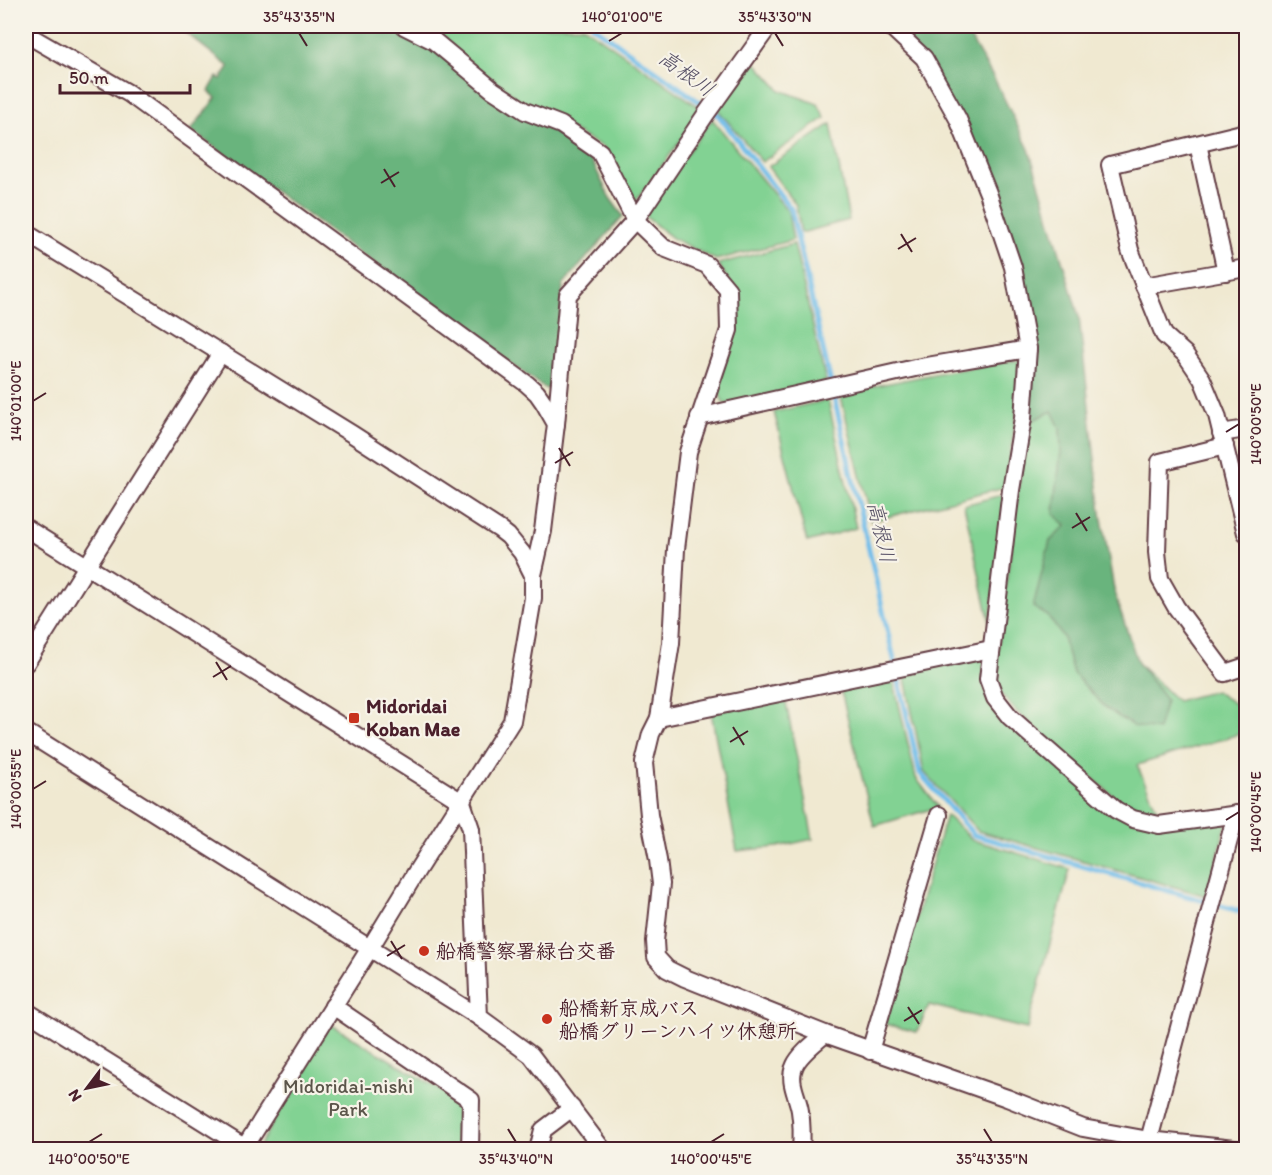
<svg xmlns="http://www.w3.org/2000/svg" width="1272" height="1175" viewBox="0 0 1272 1175" font-family="Itim,'Klee One',sans-serif">
<style>
.green{fill:#82d293;stroke:#66785f;stroke-width:1.5}
.forest{fill:#69b47d;stroke:#5a6a54;stroke-width:1.5}
.lines{fill:none;stroke-linecap:round;stroke-linejoin:round}
.stream{stroke:#70bdea;stroke-width:5}
.minor-casing{stroke:#633d44;stroke-width:20}
.minor{stroke:#fff;stroke-width:16}
.ticks{fill:none;stroke:#4a1f2b;stroke-width:2}
.poi-dot{fill:#c8321e;stroke:#f7f3e8;stroke-width:2}
.labels{text-anchor:middle;dominant-baseline:central;stroke-width:4.5;stroke-linejoin:round;paint-order:stroke}
.poi-label{font-size:20px;font-weight:bold;fill:#4a1f2b;stroke:#f7f3e8;text-anchor:start}
.park-label{font-size:20px;fill:#5b554a;stroke:#f7f3e8}
.water-label{font-size:21px;font-style:italic;fill:#554e64;stroke:#f7f3e8}
.neatline{fill:none;stroke:#4a1f2b;stroke-width:2}
.ticks-label{font-size:15px;text-anchor:middle;fill:#4a1f2b}
</style>
<rect width="100%" height="100%" fill="#f7f3e8"/>
<filter id="ink" filterUnits="userSpaceOnUse"><feTurbulence type="fractalNoise" baseFrequency=".0167" numOctaves="2"/><feDisplacementMap in="SourceGraphic" scale="12" xChannelSelector="R" yChannelSelector="G"/><feConvolveMatrix kernelMatrix="1 2 1 2 8 2 1 2 1" color-interpolation-filters="sRGB"/></filter>
<filter id="wash" filterUnits="userSpaceOnUse"><feTurbulence type="fractalNoise" baseFrequency=".008" numOctaves="4" result="noise"/><feDisplacementMap in="SourceGraphic" scale="24" xChannelSelector="R" yChannelSelector="G"/><feGaussianBlur stdDeviation="1.35" result="paint"/><feColorMatrix in="noise" values="0 0 0 0 0 0 0 0 0 0 0 0 0 0 0 0 0 1.4 0 .05"/><feComposite in="paint" operator="in"/></filter>
<g filter="url(#wash)">
<rect width="100%" height="100%" fill="#f0e9d1"/>
<g class="green">
<path d="M 426,26 L 583,26 L 703,110 L 633,205 L 603,147 L 526,105 L 424,28 Z"/>
<path d="M 755,62 L 780,90 L 818,104 L 825,118 L 762,162 L 718,110 Z"/>
<path d="M 712,119 L 788,211 L 793,240 L 716,260 L 674,239 L 642,214 Z"/>
<path d="M 831,124 L 849,220 L 801,233 L 796,205 L 768,167 Z"/>
<path d="M 794,244 L 826,382 L 727,404 L 723,402 L 717,389 L 734,289 L 718,264 Z"/>
<path d="M 1020,360 L 1016,417 L 1005,487 L 871,521 L 840,393 L 944,372 Z"/>
<path d="M 828,400 L 856,528 L 807,542 L 774,412 Z"/>
<path d="M 1052,411 L 1060,428 L 1061,451 L 1054,512 L 1066,526 L 1033,607 L 1048,616 L 1063,637 L 1073,673 L 1107,709 L 1133,725 L 1158,729 L 1166,700 L 1138,663 L 1177,701 L 1215,691 L 1246,711 L 1246,732 L 1137,765 L 1160,816 L 1133,812 L 1119,801 L 1017,712 L 1002,695 L 994,678 L 1027,423 Z"/>
<path d="M 1005,494 L 990,623 L 964,505 Z"/>
<path d="M 984,656 L 984,684 L 1109,813 L 1227,822 L 1207,896 L 978,831 L 924,772 L 904,673 Z"/>
<path d="M 892,675 L 916,778 L 938,807 L 874,826 L 840,687 Z"/>
<path d="M 785,698 L 813,839 L 777,847 L 737,851 L 711,712 Z"/>
<path d="M 946,815 L 973,840 L 1070,869 L 1027,1029 L 929,1005 L 917,1032 L 885,1024 Z"/>
<path d="M 330,1024 L 459,1101 L 460,1149 L 257,1150 Z"/>
</g>
<g class="forest">
<path d="M 189,26 L 384,26 L 404,34 L 428,44 L 521,117 L 555,132 L 591,159 L 610,198 L 623,216 L 563,285 L 555,387 L 546,389 L 539,384 L 191,130 L 216,98 L 209,91 L 217,77 L 221,79 L 229,67 L 185,32 Z"/>
<path d="M 899,26 L 963,26 L 996,82 L 1029,149 L 1079,317 L 1101,513 L 1115,595 L 1138,663 L 1166,700 L 1158,730 L 1133,726 L 1107,709 L 1073,673 L 1063,637 L 1048,616 L 1033,607 L 1050,541 L 1066,526 L 1054,513 L 1061,451 L 1060,428 L 1052,411 L 1027,423 L 1035,349 L 995,192 Z"/>
</g>
<g class="lines">
<path class="stream" d="M 593,26 L 719,116 L 791,209 L 920,773 L 974,835 L 1246,913"/>
</g>
</g>
<g filter="url(#ink)">
<g class="lines">
<defs>
<g id="minor">
<path d="M 404,26 L 434,41 L 493,90 L 525,111 L 561,125 L 600,152 L 635,220 L 664,248 L 707,265 L 728,290 L 729,330 L 688,452 L 676,549 L 671,643 L 659,718 L 651,734 L 644,763 L 649,815 L 658,860 L 661,884 L 655,941 L 656,957 L 667,969 L 685,978 L 825,1034 L 1007,1098 L 1083,1128 L 1149,1140 L 1244,1150"/>
<path d="M 890,26 L 924,58 L 958,119 L 988,193 L 1013,267 L 1028,349 L 1023,418 L 1011,490 L 988,679 L 995,698 L 1010,717 L 1116,810 L 1133,819 L 1159,825 L 1246,813"/>
<path d="M 26,34 L 128,93 L 527,384 L 537,393 L 544,403 L 556,424 L 543,531 L 533,575"/>
<path d="M 1246,132 L 1110,165 L 1130,250 L 1164,335 L 1185,354 L 1202,379 L 1217,415 L 1246,533"/>
<path d="M 1198,144 L 1226,272"/>
<path d="M 26,233 L 352,434 L 499,529 L 508,536 L 522,553 L 533,575 L 533,598 L 512,721 L 418,869 L 370,948 L 243,1150"/>
<path d="M 1144,286 L 1246,268"/>
<path d="M 699,417 L 915,368 L 1028,349"/>
<path d="M 556,424 L 568,295 L 635,220 L 706,114 L 769,26"/>
<path d="M 1221,433 L 1246,429"/>
<path d="M 1225,446 L 1160,462 L 1157,552 L 1160,579 L 1176,607 L 1225,673 L 1246,666"/>
<path d="M 26,528 L 462,802 L 471,829 L 479,1017"/>
<path d="M 26,663 L 221,353"/>
<path d="M 659,718 L 991,649"/>
<path d="M 26,732 L 479,1017 L 531,1055 L 603,1150"/>
<path d="M 333,1006 L 471,1100 L 470,1150"/>
<path d="M 26,1011 L 244,1147"/>
<path d="M 870,1051 L 939,815"/>
<path d="M 1149,1140 L 1236,814"/>
<path d="M 538,1150 L 543,1130 L 572,1108"/>
<path d="M 801,1150 C 802,1137 802,1124 800,1111 C 798,1096 787,1081 795,1065 C 801,1053 815,1043 825,1034"/>
</g>
</defs>
<use href="#minor" class="minor-casing"/>
<use href="#minor" class="minor"/>
</g>
</g>
<path class="ticks" d="M 299,33 L 307,46M 775,33 L 783,46M 609,41 L 622,33M 384,169 L 395,187M 381,183 L 399,172M 901,234 L 912,252M 898,249 L 916,238M 33,401 L 46,393M 1226,432 L 1239,424M 559,448 L 570,466M 555,463 L 573,452M 1076,513 L 1087,531M 1072,528 L 1090,517M 216,662 L 227,680M 213,677 L 231,666M 733,727 L 744,745M 730,742 L 748,731M 33,789 L 46,781M 1226,820 L 1239,812M 391,941 L 402,959M 387,956 L 405,945M 908,1007 L 919,1024M 904,1021 L 922,1010M 508,1129 L 516,1142M 984,1129 L 992,1142M 89,1142 L 102,1134M 711,1142 L 724,1134"/>
<g class="poi-dot">
<rect x="348" y="712" width="12" height="12" rx="3"/>
<circle cx="424" cy="951" r="6"/>
<circle cx="547" cy="1019" r="6"/>
</g>
<g class="labels">
<g class="poi-label">
<text x="366" y="706">Midoridai<tspan x="366" dy="23">Koban Mae</tspan></text>
<text x="436" y="951">船橋警察署緑台交番</text>
<text x="559" y="1008">船橋新京成バス<tspan x="559" dy="23">船橋グリーンハイツ休憩所</tspan></text>
</g>
<g class="park-label">
<text x="348" y="1086">Midoridai-nishi<tspan x="348" dy="23">Park</tspan></text>
</g>
<g class="water-label">
<text transform="translate(687 73) rotate(36)">高根川</text>
<text transform="translate(882 532) rotate(77)">高根川</text>
</g>
</g>
<rect width="1272" height="1175" fill="none" stroke="#f7f3e8" stroke-width="66"/>
<g transform="translate(87 1088) rotate(238)" stroke="#f7f3e8" stroke-width="4.5" paint-order="stroke">
<path d="M0-4.5L10 22L0 15L-10 22Z" fill="#4a1f2b"/>
<text y="-9" font-size="16" font-weight="bold" text-anchor="middle" fill="#4a1f2b">N</text>
</g>
<path d="M60 84v9h130v-9" fill="none" stroke="#4a1f2b" stroke-width="3"/>
<text x="69" y="84" font-size="18" fill="#4a1f2b" stroke="#f7f3e8" stroke-width="4.5" paint-order="stroke">50 m</text>
<rect x="33" y="33" width="1206" height="1109" class="neatline"/>
<g class="ticks-label">
<text x="299" y="22">35°43'35"N</text>
<text x="622" y="22">140°01'00"E</text>
<text x="775" y="22">35°43'30"N</text>
<text transform="translate(16 401) rotate(-90)" y="5">140°01'00"E</text>
<text transform="translate(1256 424) rotate(-90)" y="5">140°00'50"E</text>
<text transform="translate(16 789) rotate(-90)" y="5">140°00'55"E</text>
<text transform="translate(1256 812) rotate(-90)" y="5">140°00'45"E</text>
<text x="89" y="1164">140°00'50"E</text>
<text x="516" y="1164">35°43'40"N</text>
<text x="711" y="1164">140°00'45"E</text>
<text x="992" y="1164">35°43'35"N</text>
</g>
</svg>
